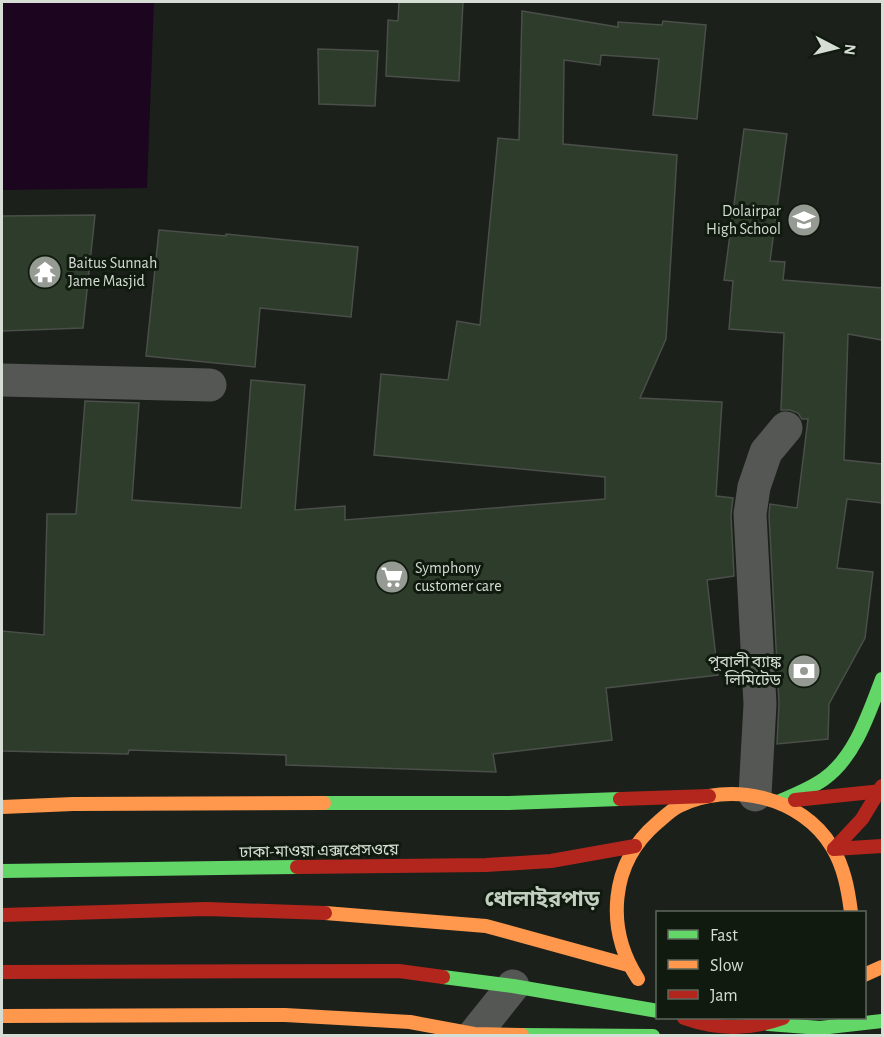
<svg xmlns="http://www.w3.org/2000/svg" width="884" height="1037" viewBox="0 0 884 1037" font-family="'Alegreya Sans','Noto Sans Bengali',sans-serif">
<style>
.water{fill:#1b051f}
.building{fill:#2e3c2b;stroke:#4a4f49;stroke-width:1.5}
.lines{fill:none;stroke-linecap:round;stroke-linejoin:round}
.street{stroke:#545753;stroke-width:33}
.fast{stroke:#63d668;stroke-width:14}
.slow{stroke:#ff974d;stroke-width:14}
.jam{stroke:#b3261e;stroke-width:14}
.labels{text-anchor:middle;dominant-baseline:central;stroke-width:6;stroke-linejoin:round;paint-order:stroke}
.poi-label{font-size:16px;fill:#d6ddd4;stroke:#101a0e;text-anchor:end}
.street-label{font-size:16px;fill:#d6ddd4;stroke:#101a0e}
.district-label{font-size:22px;font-weight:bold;fill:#c2d0c0;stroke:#101a0e}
</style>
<rect width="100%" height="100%" fill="#1b201a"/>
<path class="water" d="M 2,2 L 154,2 L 147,188 L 2,190 Z"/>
<g class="building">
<path d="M 399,2 L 463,2 L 459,81 L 386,76 L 388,20 L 398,21 Z"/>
<path d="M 522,11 L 618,27 L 618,22 L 662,25 L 663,21 L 706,25 L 697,119 L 653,115 L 659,59 L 601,55 L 600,65 L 564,60 L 563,144 L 677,155 L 666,339 L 640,398 L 722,402 L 716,496 L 733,498 L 731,515 L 734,576 L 707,580 L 718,675 L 606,688 L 612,740 L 493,754 L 496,772 L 286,765 L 286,755 L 129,750 L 128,754 L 2,751 L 2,631 L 44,635 L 47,514 L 76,514 L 85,401 L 139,403 L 132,500 L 241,508 L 251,380 L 305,385 L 295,510 L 345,506 L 345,520 L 605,499 L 605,477 L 374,455 L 381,374 L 448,380 L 457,321 L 480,325 L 498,138 L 519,140 Z"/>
<path d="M 318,49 L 378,51 L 375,106 L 319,104 Z"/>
<path d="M 744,129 L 787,134 L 770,261 L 785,262 L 783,280 L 882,288 L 882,340 L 848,334 L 844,460 L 882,464 L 882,503 L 847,499 L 837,568 L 873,572 L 865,638 L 829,704 L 828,739 L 777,744 L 779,703 L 769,515 L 770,504 L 797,508 L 808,419 L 802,419 L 798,413 L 790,410 L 781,410 L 784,333 L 729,329 L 733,281 L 724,280 Z"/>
<path d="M 95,215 L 83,328 L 2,331 L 2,216 Z"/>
<path d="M 159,230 L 226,236 L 226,234 L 358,247 L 351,317 L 260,308 L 255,367 L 146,356 Z"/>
</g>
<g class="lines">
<g class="street">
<path d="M 2,380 L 210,385"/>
<path d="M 755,795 L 760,704 L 750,514 L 754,487 L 766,452 L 786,428"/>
<path d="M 473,1036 L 513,986"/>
</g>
<g class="fast">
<path d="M 778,802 C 794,795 810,789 824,779 C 855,757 869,713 882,679"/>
<path d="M 324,803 L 509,803 L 620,799"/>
<path d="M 2,871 L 297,867"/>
<path d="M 443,977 L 513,986 L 658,1011"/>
<path d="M 768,1024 L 820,1028 L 882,1021"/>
<path d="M 522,1035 L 653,1036"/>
</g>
<g class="slow">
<path d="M 2,807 L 73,804 L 324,803"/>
<path d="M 325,913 L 486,926 L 628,965"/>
<path d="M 864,975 L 882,967"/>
<path d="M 638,979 C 605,928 610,863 657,823 C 664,817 671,810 679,806 C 730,780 802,797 832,847 C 844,867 848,889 851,912"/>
<path d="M 2,1016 L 285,1015 L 410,1022 L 474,1034 L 522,1035"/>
</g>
<g class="jam">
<path d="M 620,799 L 709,796"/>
<path d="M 795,800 L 882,791"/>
<path d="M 834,849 L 862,819 L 882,786"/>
<path d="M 834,849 L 882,846"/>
<path d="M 297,867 L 486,865 L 551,861 L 635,846"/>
<path d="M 2,915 L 206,909 L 325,913"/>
<path d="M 2,972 L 399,971 L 443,977"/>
<path d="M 684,1018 C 718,1030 749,1030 783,1018"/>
</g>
</g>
<defs>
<symbol id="school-disc" viewBox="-11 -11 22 22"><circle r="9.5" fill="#959b93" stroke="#101a0e"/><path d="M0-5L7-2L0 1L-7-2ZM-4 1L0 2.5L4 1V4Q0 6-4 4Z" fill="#fff"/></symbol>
<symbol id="temple-disc" viewBox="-11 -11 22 22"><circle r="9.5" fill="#959b93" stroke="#101a0e"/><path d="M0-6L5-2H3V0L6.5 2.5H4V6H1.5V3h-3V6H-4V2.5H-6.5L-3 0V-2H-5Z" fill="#fff"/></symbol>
<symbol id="supermarket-disc" viewBox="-11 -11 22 22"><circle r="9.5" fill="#959b93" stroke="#101a0e"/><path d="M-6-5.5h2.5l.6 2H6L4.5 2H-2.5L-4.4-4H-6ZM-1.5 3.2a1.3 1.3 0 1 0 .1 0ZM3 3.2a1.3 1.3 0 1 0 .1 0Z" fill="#fff"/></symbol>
<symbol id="bank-disc" viewBox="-11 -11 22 22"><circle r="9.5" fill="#959b93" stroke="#101a0e"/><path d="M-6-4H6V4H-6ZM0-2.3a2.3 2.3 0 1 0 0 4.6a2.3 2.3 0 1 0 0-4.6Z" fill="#fff"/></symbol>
</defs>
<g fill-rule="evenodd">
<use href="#school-disc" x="785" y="201" width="38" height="38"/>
<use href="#temple-disc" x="26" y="253" width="38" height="38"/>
<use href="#supermarket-disc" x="373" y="558" width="38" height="38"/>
<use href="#bank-disc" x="785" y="652" width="38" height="38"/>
</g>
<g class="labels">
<g class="poi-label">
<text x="781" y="211">Dolairpar<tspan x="781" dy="18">High School</tspan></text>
<text x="68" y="263" text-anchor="start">Baitus Sunnah<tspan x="68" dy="18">Jame Masjid</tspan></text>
<text x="415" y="568" text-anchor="start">Symphony<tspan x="415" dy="18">customer care</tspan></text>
<text x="781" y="662">পূবালী ব্যাঙ্ক<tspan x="781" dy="18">লিমিটেড</tspan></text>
</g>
<g class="street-label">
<text transform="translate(319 851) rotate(-1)">ঢাকা-মাওয়া এক্সপ্রেসওয়ে</text>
</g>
<g class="district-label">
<text x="542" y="899">ধোলাইরপাড়</text>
</g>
</g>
<rect width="884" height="1037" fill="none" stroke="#d6ddd4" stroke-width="6"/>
<rect x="656" y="911" width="210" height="108" fill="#101a0e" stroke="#5f685d" stroke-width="1.5"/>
<rect x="668" y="930" width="30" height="9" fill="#63d668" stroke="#5f685d" stroke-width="1.5"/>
<text x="710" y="941" font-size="18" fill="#d6ddd4">Fast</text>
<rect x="668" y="960" width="30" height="9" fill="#ff974d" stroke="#5f685d" stroke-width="1.5"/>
<text x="710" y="971" font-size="18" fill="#d6ddd4">Slow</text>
<rect x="668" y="990" width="30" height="9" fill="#b3261e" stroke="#5f685d" stroke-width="1.5"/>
<text x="710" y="1001" font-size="18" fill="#d6ddd4">Jam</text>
<g transform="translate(836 48) rotate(97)" stroke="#101a0e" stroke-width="4.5" paint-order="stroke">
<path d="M0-4.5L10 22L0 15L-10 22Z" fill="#d6ddd4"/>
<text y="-9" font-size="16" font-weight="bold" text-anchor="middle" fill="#d6ddd4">N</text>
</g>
</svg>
